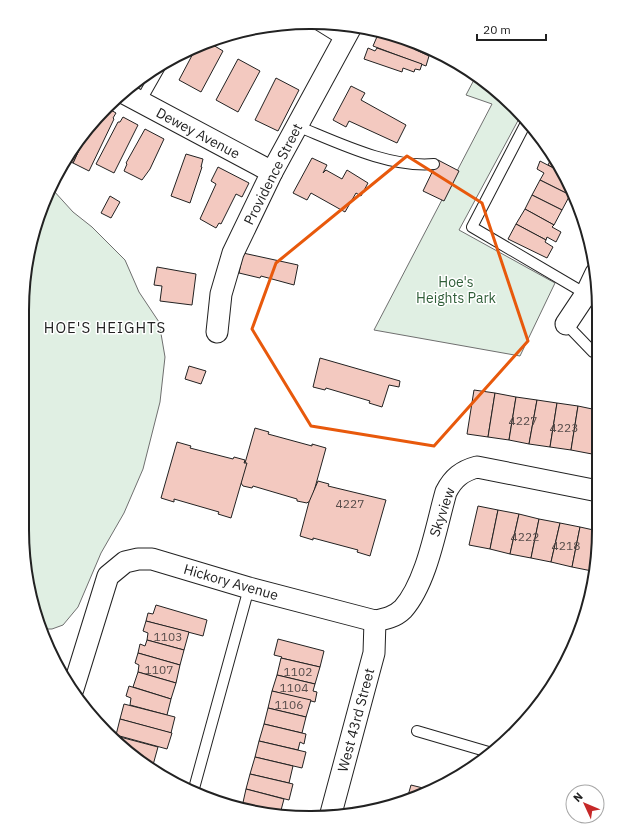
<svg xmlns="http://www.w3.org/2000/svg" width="621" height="840" viewBox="0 0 621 840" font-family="'IBM Plex Sans',sans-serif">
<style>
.green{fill:#e0efe3;stroke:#6f6f6f}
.building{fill:#f3c9c0;stroke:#222}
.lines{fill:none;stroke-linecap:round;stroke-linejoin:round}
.lane-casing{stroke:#222;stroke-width:12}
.street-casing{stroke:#222;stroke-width:23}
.lane{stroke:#fff;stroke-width:10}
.street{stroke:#fff;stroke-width:21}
.marked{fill:none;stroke:#e8590c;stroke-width:3;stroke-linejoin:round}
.labels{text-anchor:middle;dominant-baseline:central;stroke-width:3;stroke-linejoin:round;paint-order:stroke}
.number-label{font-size:12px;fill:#564c4a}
.street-label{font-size:14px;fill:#222;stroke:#fff}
.park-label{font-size:14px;fill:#2f5e38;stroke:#fff}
.neighbourhood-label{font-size:15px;letter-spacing:1px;fill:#222;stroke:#fff}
.rim{fill:none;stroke:#222;stroke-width:2}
</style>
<rect width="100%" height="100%" fill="#fff"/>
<g class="green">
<path d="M 476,76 L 501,94 L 521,115 L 459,230 L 555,283 L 520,356 L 374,330 L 492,104 L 466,95 Z"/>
<path d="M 53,190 L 73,212 L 92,227 L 125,260 L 139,292 L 159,322 L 165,357 L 160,402 L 143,469 L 124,513 L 101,553 L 78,607 L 63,625 L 52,629 L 42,629 L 32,604 L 22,529 L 23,292 L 32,236 Z"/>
</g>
<g class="building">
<path d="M 379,32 L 403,37 L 417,43 L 416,46 Z"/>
<path d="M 379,32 L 416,46 L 414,49 L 429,56 L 426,66 L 373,46 Z"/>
<path d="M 208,42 L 223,51 L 201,92 L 179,80 L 197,46 Z"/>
<path d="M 368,48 L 375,51 L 377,48 L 422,64 L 420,70 L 415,69 L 414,72 L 403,68 L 402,72 L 364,59 Z"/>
<path d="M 238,59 L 260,71 L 238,112 L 216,100 Z"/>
<path d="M 276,78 L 299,90 L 278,131 L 255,120 Z"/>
<path d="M 351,86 L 365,93 L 361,100 L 406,125 L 397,143 L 349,121 L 346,127 L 333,120 Z"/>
<path d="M 109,109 L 116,113 L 113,118 L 114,119 L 89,171 L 73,163 L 87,133 Z"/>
<path d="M 123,117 L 138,125 L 114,173 L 96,164 L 118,122 L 120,122 Z"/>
<path d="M 145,129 L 164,139 L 150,169 L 142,180 L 124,171 L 127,164 L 126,163 Z"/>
<path d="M 87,133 L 73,163 L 66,160 L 71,150 Z"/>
<path d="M 186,154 L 203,159 L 201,167 L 202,167 L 190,203 L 171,196 Z"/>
<path d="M 552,157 L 561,172 L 548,165 Z"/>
<path d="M 312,158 L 327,165 L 323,173 L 326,170 L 342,179 L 347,170 L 368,183 L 361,196 L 356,193 L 345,212 L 311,193 L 307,200 L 293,193 Z"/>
<path d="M 438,160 L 459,171 L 444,201 L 423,191 Z"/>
<path d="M 540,161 L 561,172 L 574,195 L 571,193 L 570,195 L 540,180 L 544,173 L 537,169 Z"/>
<path d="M 218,167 L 249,183 L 242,197 L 236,194 L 221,224 L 219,223 L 216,228 L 200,219 L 216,184 L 211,181 Z"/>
<path d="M 540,180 L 570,195 L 562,210 L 532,195 Z"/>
<path d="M 532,195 L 562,210 L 554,225 L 525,209 Z"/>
<path d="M 110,196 L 120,202 L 111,218 L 101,213 Z"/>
<path d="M 525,209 L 554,225 L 552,227 L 561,232 L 556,242 L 547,237 L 546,240 L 516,224 Z"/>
<path d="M 516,224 L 546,240 L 545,242 L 553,247 L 547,258 L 508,239 Z"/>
<path d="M 243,253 L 298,265 L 294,285 L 261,276 L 260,278 L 239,273 Z"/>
<path d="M 157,267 L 196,274 L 192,305 L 160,301 L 162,286 L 154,285 Z"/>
<path d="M 320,358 L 400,381 L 399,387 L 389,385 L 382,407 L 369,403 L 370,401 L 326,388 L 325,390 L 313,387 Z"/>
<path d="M 189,366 L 206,371 L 201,384 L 185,379 Z"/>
<path d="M 474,390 L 495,393 L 488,437 L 467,434 Z"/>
<path d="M 495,393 L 516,397 L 509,440 L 488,437 Z"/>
<path d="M 516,397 L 537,400 L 529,444 L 509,440 Z"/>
<path d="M 537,400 L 557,403 L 550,447 L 529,444 Z"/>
<path d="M 557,403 L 578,406 L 571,450 L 550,447 Z"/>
<path d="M 578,406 L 597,410 L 592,454 L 571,450 Z"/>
<path d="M 597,418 L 598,455 L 592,454 Z"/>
<path d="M 255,428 L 269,432 L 268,434 L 312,446 L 312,444 L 326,448 L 311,502 L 308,502 L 307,503 L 297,501 L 297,499 L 253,486 L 252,488 L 243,486 L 241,483 L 245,463 Z"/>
<path d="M 177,442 L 191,446 L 190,448 L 233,459 L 234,457 L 245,460 L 244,463 L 247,463 L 231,518 L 218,514 L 219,512 L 174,499 L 174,502 L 161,498 Z"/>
<path d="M 318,481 L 329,484 L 328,486 L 386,500 L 370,556 L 357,552 L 358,550 L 313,538 L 313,540 L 300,536 L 309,502 Z"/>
<path d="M 478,506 L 498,510 L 490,549 L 469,545 Z"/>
<path d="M 498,510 L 519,514 L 510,554 L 490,549 Z"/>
<path d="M 519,514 L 539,519 L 531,558 L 510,554 Z"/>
<path d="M 539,519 L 560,523 L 551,562 L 531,558 Z"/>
<path d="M 560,523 L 580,527 L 572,567 L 551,562 Z"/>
<path d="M 580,527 L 598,531 L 598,542 L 592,571 L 572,567 Z"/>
<path d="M 598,542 L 598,549 L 594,571 L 592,571 Z"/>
<path d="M 156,605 L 207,620 L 203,636 L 146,621 L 148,613 L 153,614 Z"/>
<path d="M 146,621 L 189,632 L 184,650 L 147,640 L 148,633 L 143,631 Z"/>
<path d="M 278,639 L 324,651 L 320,667 L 281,658 L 282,657 L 274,655 Z"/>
<path d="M 147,640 L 184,650 L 180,665 L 138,653 L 140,644 L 145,646 Z"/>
<path d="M 138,653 L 180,665 L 176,683 L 138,672 L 139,665 L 135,663 Z"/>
<path d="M 281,658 L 320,667 L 315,684 L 277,675 Z"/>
<path d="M 138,672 L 176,683 L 171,699 L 133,687 Z"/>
<path d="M 277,675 L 315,684 L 313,691 L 317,692 L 315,702 L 272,691 Z"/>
<path d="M 129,686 L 171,699 L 167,715 L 130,705 L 131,698 L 126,696 Z"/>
<path d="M 272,691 L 311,700 L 306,717 L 268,708 Z"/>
<path d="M 124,704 L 175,717 L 171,733 L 120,719 Z"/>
<path d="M 268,708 L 306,717 L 302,733 L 264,724 Z"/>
<path d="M 120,719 L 172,733 L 167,749 L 116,735 Z"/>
<path d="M 264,724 L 306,734 L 304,744 L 300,742 L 298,750 L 259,741 Z"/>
<path d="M 120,737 L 158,747 L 153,765 L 142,761 L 120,746 L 118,744 Z"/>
<path d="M 259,741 L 306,752 L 302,768 L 255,757 Z"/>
<path d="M 255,757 L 293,766 L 289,783 L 250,774 Z"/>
<path d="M 142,761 L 153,765 L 153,768 Z"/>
<path d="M 250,774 L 293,784 L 289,800 L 246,789 Z"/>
<path d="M 411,785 L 431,790 L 421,796 L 407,799 Z"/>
<path d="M 246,789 L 284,799 L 280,814 L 242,807 Z"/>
<path d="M 242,807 L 270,813 L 254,812 L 241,808 Z"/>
</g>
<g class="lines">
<defs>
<g id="lane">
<path d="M 315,23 L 344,41"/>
<path d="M 140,102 L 161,65"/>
<path d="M 527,121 L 472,227 L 586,294"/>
<path d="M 297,126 C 339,143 389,168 434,164"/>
<path d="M 566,324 L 593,352 L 597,353"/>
<path d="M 417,731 L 492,753"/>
<path d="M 193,792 L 249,588"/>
</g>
<g id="street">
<path d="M 124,93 L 272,172"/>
<path d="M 566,324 L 586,294 L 596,273"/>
<path d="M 217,332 L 221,294 L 233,253 L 272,172 L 352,25"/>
<path d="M 73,689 L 108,576 L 125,562 L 138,559 L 152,559 L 249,588 L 375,621 C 385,619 395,617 403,609 C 427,582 436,527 446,492 C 453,478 462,471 477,467 L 598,491"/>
<path d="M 330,817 L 374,653 L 375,621"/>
</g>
</defs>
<use href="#lane" class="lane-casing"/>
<use href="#street" class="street-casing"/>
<use href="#lane" class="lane"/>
<use href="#street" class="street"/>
</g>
<path class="marked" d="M 407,156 L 482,203 L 528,341 L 434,446 L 311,426 L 252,329 L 276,263 Z"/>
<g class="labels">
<g class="number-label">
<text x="523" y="420">4227</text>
<text x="564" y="427">4223</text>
<text x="350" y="503">4227</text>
<text x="525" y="536">4222</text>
<text x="566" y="545">4218</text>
<text x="168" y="636">1103</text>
<text x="159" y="669">1107</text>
<text x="298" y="671">1102</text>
<text x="294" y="687">1104</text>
<text x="289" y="704">1106</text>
</g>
<g class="street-label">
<text transform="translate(198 133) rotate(28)">Dewey Avenue</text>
<text transform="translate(273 174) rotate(-63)">Providence Street</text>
<text transform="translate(442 512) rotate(-71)">Skyview</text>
<text transform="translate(231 582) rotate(16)">Hickory Avenue</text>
<text transform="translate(356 720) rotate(-75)">West 43rd Street</text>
</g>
<g class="park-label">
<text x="456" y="282">Hoe's<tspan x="456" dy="16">Heights Park</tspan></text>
</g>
<g class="neighbourhood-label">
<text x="105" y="327">HOE'S HEIGHTS</text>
</g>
</g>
<path d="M0 0H621V840H0ZM310 29H311A281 281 0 0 1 592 310V530A281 281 0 0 1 311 811H310A281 281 0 0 1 29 530V310A281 281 0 0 1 310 29Z" fill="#fff" fill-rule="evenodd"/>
<path class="rim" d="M310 29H311A281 281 0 0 1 592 310V530A281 281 0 0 1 311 811H310A281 281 0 0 1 29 530V310A281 281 0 0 1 310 29Z"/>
<g transform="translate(585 804) rotate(314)"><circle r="19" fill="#ffffff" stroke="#a7a7a7"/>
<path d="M0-3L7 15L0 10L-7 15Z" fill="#c62828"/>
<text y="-6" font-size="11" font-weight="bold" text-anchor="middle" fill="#222222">N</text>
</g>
<path d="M477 34v6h69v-6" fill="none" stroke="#222222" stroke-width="2"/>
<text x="483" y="34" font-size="12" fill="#222222" stroke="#ffffff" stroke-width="3" paint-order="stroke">20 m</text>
</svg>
